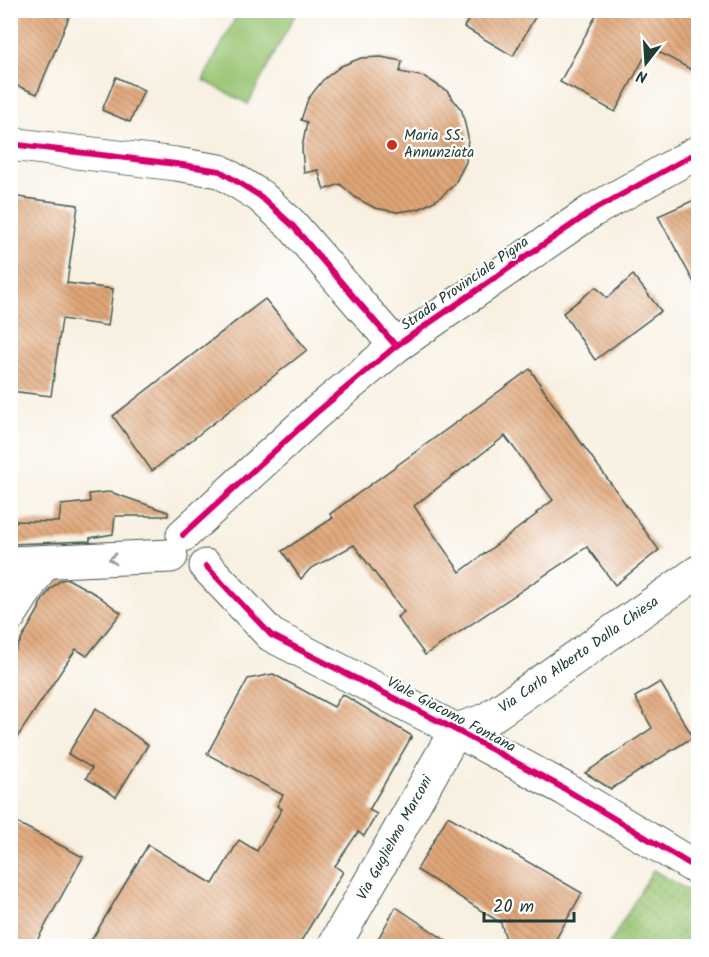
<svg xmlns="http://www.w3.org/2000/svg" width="709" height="957" viewBox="0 0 709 957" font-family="Kalam,sans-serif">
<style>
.park{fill:url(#park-dots);stroke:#5b8052;stroke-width:1.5}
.pitch{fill:#97c370;stroke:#5b8052;stroke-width:1.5}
.building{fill:url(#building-back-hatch);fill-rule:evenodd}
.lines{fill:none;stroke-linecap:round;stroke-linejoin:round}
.minor-casing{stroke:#40584e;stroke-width:35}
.minor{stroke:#fff;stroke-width:33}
.cycleway-casing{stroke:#fff;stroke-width:10}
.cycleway{stroke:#d6006c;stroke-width:6}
.oneway{stroke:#8f9e9a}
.poi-dot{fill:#c8321e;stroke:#fff;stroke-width:2}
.labels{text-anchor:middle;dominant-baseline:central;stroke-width:4.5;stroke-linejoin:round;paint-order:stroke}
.poi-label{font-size:15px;fill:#1f3d34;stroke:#fff;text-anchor:start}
.street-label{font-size:15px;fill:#1f3d34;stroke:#fff}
</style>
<defs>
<pattern id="park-dots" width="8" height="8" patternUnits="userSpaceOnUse" patternTransform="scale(1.5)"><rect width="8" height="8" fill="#97c370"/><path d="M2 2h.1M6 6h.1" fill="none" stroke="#7ba05d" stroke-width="1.8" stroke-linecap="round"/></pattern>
<pattern id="building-back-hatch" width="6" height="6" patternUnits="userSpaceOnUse" patternTransform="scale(1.5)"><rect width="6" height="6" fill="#e0a678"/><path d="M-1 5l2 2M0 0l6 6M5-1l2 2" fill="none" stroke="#b58863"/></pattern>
</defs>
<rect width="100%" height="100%" fill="#fff"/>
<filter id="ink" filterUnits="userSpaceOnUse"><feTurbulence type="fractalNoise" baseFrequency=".0167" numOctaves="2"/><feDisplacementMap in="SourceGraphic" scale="12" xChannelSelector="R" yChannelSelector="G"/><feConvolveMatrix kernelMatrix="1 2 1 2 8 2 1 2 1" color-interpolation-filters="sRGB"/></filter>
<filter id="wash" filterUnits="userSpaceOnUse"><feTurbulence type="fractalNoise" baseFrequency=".008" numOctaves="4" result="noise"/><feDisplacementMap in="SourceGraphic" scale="24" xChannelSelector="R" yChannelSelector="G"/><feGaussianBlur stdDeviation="1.35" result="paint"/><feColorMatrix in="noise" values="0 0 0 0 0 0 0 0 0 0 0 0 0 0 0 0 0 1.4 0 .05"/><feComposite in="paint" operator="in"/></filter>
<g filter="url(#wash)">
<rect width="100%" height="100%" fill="#f8f0e1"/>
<path class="park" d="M 653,870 L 698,896 L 698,946 L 608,946 Z"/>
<path class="pitch" d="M 239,11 L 297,11 L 248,104 L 203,80 Z"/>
<g id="blocks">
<g class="building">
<path d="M 10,10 L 72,10 L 37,94 L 10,83 Z"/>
<path d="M 474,10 L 539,10 L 513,56 L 464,27 Z"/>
<path d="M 599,10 L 699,10 L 699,74 L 650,47 L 615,112 L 560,82 Z"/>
<path d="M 381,57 L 402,61 L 400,72 L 425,77 L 447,91 L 462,111 L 468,137 L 466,162 L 454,185 L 438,199 L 419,209 L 397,212 L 375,208 L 356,198 L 340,184 L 324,190 L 318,170 L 304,173 L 302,148 L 307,122 L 301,120 L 308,99 L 323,80 L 341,66 L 361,58 Z"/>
<path d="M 116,77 L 144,90 L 130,122 L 102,110 Z"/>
<path d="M 10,196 L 78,205 L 67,283 L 113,289 L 108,326 L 62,319 L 51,396 L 10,391 Z"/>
<path d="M 699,198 L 699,292 L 658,216 Z"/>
<path d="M 633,275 L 661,311 L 595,360 L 563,313 L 596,287 L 607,298 Z"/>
<path d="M 265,299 L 307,350 L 152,471 L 113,416 Z"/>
<path d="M 530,369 L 551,401 L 659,550 L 615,585 L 587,547 L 425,655 L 397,617 L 404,612 L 354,545 L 310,569 L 301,579 L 282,551 L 333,518 L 330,514 ZM 505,436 L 553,500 L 536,513 L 537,514 L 460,572 L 414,506 Z"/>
<path d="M 110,492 L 168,512 L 168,516 L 115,516 L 113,534 L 90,538 L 90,541 L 10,544 L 10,521 L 59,522 L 61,505 L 90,502 L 89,494 Z"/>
<path d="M 68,579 L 97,595 L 121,613 L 87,656 L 76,649 L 10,748 L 10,659 L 39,609 L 40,604 L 50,589 L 61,580 Z"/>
<path d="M 273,674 L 334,707 L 342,694 L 412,736 L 369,810 L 377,814 L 364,836 L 358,832 L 335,866 L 343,872 L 298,946 L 88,946 L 148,845 L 213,884 L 239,840 L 257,851 L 282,809 L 277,806 L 283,795 L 207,754 L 248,679 Z"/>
<path d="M 660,682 L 693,737 L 611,789 L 585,773 L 652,728 L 635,697 Z"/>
<path d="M 96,708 L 148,745 L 116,797 L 86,778 L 92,768 L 68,754 Z"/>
<path d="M 448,816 L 582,893 L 552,946 L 508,946 L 501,923 L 417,870 Z"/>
<path d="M 10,819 L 83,857 L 34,946 L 10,946 Z"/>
<path d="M 396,907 L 454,946 L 374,946 Z"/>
</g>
</g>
</g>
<g filter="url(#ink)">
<use href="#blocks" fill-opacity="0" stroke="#40584e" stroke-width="1.5"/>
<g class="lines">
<defs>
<g id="minor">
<path d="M 10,144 L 176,164 L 220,171 L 260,196 L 292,225 L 396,346"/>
<path d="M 183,535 L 316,413 L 396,346 L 592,211 L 698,152"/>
<path d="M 10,563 L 171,556"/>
<path d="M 206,566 L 271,635 L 456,730 L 565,789 L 698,869"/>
<path d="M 10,615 L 44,562"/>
<path d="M 456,730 L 486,720 L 698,572"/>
<path d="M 334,946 L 456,730"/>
</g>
</defs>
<use href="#minor" class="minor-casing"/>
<use href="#minor" class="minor"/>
<defs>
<g id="cycleway">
<path d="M 10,144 L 176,164 L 220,171 L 260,196 L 292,225 L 396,346"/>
<path d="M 183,535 L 316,413 L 396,346 L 592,211 L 698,152"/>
<path d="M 206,566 L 271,635 L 456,730 L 565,789 L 698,869"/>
</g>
</defs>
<use href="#cycleway" class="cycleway-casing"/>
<use href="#cycleway" class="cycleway"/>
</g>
<defs><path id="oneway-chevron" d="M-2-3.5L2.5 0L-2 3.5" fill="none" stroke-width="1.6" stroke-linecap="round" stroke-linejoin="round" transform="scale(1.5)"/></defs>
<use class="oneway" href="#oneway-chevron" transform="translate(113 559) rotate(177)"/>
</g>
<circle class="poi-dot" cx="392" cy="145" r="6"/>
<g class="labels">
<g class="poi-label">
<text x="404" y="136">Maria SS.<tspan x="404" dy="17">Annunziata</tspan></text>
</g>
<g class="street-label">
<text transform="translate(465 284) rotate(-35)">Strada Provinciale Pigna</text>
<text transform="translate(579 655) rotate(-35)">Via Carlo Alberto Dalla Chiesa</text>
<text transform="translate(451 715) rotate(28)">Viale Giacomo Fontana</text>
<text transform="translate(395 838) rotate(-61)">Via Guglielmo Marconi</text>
</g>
</g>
<rect width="709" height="957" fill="none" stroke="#fff" stroke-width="36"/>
<g transform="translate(646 63) rotate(197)" stroke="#ffffff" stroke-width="4.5" paint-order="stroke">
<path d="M0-4.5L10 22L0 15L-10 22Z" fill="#1f3d34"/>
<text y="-9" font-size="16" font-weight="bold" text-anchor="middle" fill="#1f3d34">N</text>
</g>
<path d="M484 912v9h90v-9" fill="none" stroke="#1f3d34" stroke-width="3"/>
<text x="493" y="912" font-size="18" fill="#1f3d34" stroke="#ffffff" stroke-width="4.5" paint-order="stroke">20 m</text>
</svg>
